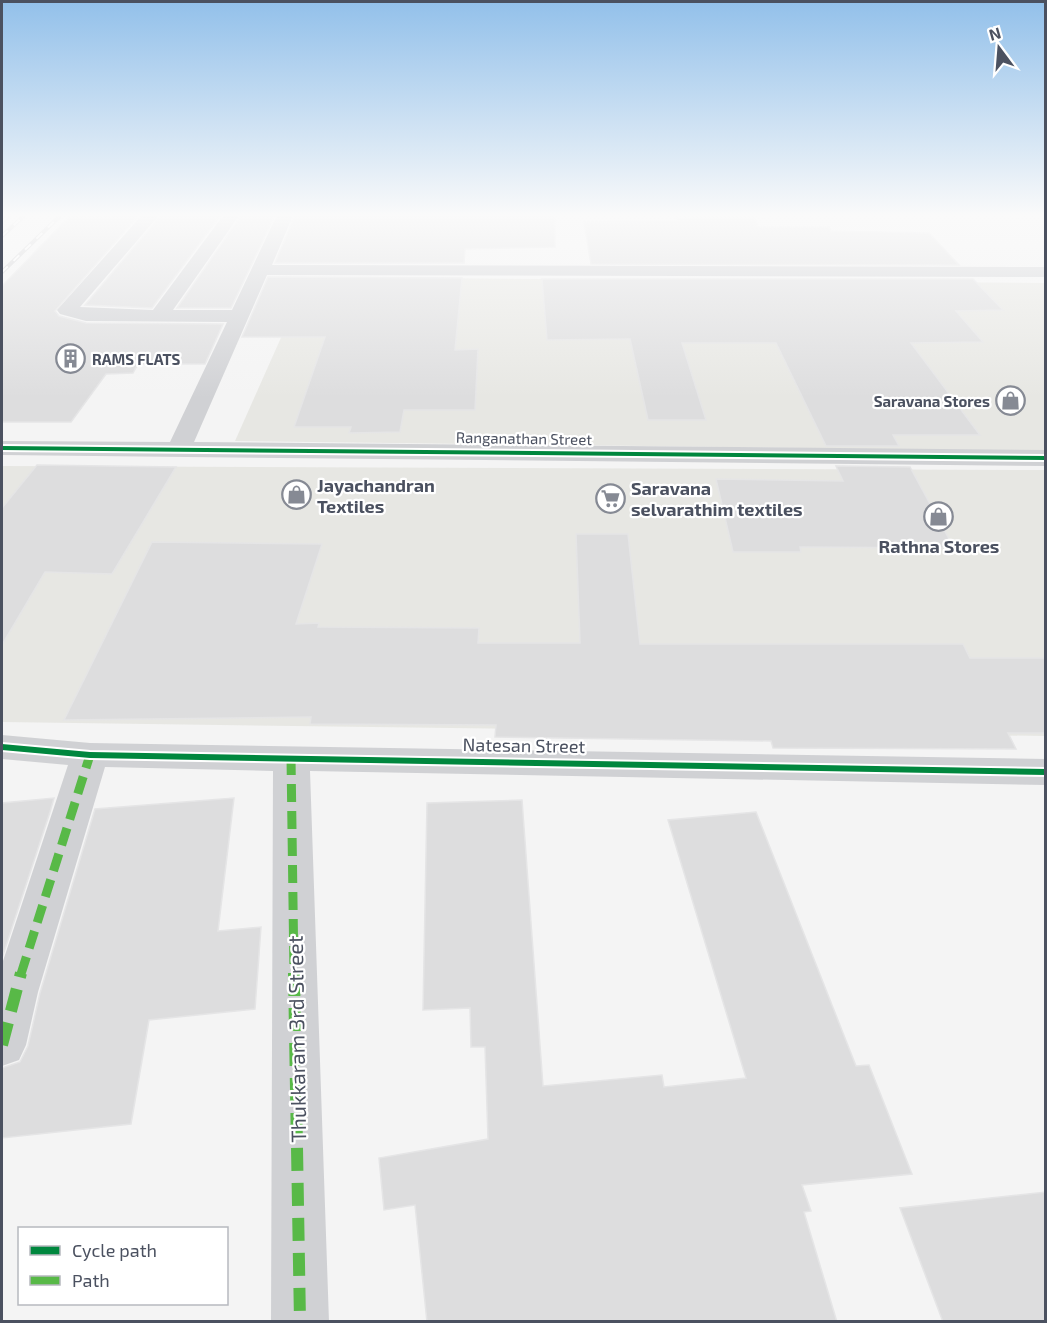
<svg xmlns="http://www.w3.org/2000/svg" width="1047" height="1323" viewBox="0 0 1047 1323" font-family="'Exo 2',sans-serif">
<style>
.commercial{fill:#e7e7e3}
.building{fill:#ddddde;stroke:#e5e5e6;stroke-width:1.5}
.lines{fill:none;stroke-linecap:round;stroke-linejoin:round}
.street{fill:#d0d1d4;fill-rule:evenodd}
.rail-casing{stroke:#cacacd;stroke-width:4}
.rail{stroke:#fff;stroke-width:2;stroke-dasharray:8;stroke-linecap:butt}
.quiet-far1{stroke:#58b947;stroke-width:9;stroke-dasharray:18 9;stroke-linecap:butt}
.quiet{stroke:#58b947;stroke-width:12;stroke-dasharray:23 12;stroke-linecap:butt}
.cycleway-casing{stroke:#fff;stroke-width:4}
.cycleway{fill:#00873e;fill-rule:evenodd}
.labels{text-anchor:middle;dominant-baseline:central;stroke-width:4.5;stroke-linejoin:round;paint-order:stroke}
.far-poi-label{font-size:15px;font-weight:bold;fill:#4b5160;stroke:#fff;text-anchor:start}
.far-street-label{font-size:15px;fill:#4b5160;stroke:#fff}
.poi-label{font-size:18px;font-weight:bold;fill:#4b5160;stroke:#fff;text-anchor:start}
.street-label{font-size:18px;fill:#4b5160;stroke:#fff}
.near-street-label{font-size:21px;fill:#4b5160;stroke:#fff}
</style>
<rect width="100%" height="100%" fill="#f4f4f4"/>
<g class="commercial">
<path d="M 308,277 L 1045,283 L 1045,451 L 235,441 Z"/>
<path d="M 2,466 L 1045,470 L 1045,736 L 2,722 Z"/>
</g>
<g class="building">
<path d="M 163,213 L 222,213 L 152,308 L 85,305 Z"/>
<path d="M 243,213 L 276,213 L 231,308 L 177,308 Z"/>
<path d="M 296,213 L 555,213 L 555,247 L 465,249 L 464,263 L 275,263 Z"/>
<path d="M 139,215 L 55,311 L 59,316 L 86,323 L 223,324 L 205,364 L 138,364 L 133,373 L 106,374 L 71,422 L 2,422 L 2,286 L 70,216 Z"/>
<path d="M 707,216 L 754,217 L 758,227 L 829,227 L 831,231 L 929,233 L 959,265 L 591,264 L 584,222 L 678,221 L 677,218 Z"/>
<path d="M 268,277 L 462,278 L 455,350 L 478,349 L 475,410 L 404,410 L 400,432 L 349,433 L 351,427 L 294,427 L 325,337 L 242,337 Z"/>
<path d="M 542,279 L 973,279 L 1003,310 L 956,311 L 983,342 L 911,343 L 980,435 L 893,435 L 899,446 L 826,446 L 776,343 L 682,343 L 706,420 L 648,420 L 630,339 L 547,340 Z"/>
<path d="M 37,465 L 176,467 L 112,574 L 45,572 L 2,645 L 2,508 Z"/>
<path d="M 836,466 L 910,467 L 954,548 L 800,547 L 801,552 L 733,552 L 716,479 L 843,481 Z"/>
<path d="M 576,534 L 628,534 L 640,644 L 963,644 L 970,658 L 1046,658 L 1046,733 L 1008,733 L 1016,749 L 773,748 L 771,741 L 495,737 L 496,725 L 310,724 L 311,717 L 64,720 L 152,542 L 322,544 L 296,624 L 319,623 L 318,627 L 479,628 L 478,643 L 580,643 Z"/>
<path d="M 54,798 L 50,812 L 2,958 L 2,803 Z"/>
<path d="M 234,798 L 218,931 L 261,927 L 255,1009 L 149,1020 L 131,1124 L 2,1138 L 2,1068 L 20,1062 L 28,1046 L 40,993 L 95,809 Z"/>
<path d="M 522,800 L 543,1086 L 662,1075 L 664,1087 L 746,1078 L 668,820 L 756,812 L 856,1066 L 869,1065 L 912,1174 L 802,1185 L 811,1211 L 804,1212 L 837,1322 L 427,1322 L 415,1205 L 384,1210 L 379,1158 L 488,1139 L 485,1047 L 471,1047 L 470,1008 L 423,1010 L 427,803 Z"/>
<path d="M 1046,1192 L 1046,1322 L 943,1322 L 900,1208 Z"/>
</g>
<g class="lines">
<g class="street">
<path d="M 144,213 L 161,213 L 80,307 L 153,310 L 225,213 L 241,213 L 173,310 L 232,310 L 278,213 L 294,213 L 272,265 L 1046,267 L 1046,277 L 267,275 L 194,442 L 1046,450 L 1046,466 L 2,455 L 2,441 L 170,442 L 227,322 L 86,321 L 60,314 L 57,310 Z"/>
<path d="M 2,735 L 90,743 L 1046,759 L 1046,785 L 310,771 L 329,1322 L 271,1322 L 273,771 L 105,767 L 38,992 L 26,1045 L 19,1060 L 2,1066 L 2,964 L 68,765 L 2,759 Z"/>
</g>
<defs>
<g id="rail">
<path d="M 2,222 L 11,213"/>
<path d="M 2,236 L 27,213"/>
<path d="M 2,272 L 63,213"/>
</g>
</defs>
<use href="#rail" class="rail-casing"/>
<use href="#rail" class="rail"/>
<g class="quiet-far1">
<path d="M 291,757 L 294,974"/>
<path d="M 21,974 L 90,755"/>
</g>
<g class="quiet">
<path d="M 294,973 L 300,1322"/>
<path d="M 2,1045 L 21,973"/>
</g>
<defs>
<g id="cycleway">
<path d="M 2,446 L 1046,456 L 1046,460 L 2,450 Z"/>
<path d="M 2,744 L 90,752 L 1046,769 L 1046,775 L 90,758 L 2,750 Z"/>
</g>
</defs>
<use href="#cycleway" class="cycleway-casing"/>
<use href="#cycleway" class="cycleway"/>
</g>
<linearGradient id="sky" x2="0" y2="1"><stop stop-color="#92c0ea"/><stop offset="0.54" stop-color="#fafafa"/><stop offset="1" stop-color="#fafafa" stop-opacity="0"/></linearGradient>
<rect width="1047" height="398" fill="url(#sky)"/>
<defs>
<symbol id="building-ring" viewBox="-11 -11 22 22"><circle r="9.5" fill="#fff" stroke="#868a94" stroke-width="1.5"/><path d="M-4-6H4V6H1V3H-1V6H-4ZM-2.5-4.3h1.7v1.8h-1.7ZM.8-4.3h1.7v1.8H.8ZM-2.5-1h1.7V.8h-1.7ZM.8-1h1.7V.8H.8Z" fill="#868a94"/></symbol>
<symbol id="shop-ring" viewBox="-11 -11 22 22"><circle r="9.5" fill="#fff" stroke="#868a94" stroke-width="1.5"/><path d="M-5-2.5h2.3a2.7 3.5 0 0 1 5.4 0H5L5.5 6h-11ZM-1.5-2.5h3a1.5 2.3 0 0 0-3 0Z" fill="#868a94"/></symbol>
<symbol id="supermarket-ring" viewBox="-11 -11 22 22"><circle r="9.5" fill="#fff" stroke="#868a94" stroke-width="1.5"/><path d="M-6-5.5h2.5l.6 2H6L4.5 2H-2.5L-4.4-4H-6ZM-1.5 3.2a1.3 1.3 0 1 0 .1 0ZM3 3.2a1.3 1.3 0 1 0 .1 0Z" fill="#868a94"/></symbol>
</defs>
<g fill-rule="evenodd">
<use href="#building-ring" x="54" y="342" width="33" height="33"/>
<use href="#shop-ring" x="994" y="384" width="33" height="33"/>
<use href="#shop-ring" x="280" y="478" width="33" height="33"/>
<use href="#supermarket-ring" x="594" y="482" width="33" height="33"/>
<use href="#shop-ring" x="922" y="500" width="33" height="33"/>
</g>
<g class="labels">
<g class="far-poi-label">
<text x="92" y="359">RAMS FLATS</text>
<text x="990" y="401" text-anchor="end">Saravana Stores</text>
</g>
<g class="far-street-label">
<text transform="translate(524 438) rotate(1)">Ranganathan Street</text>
</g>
<g class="poi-label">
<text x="317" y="485">Jayachandran<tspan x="317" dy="21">Textiles</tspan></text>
<text x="631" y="488">Saravana<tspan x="631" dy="21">selvarathim textiles</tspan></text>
<text x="939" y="546" text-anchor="middle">Rathna Stores</text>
</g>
<g class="street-label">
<text transform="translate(524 745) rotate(1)">Natesan Street</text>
</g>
<g class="near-street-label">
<text transform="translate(296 1039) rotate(-91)">Thukkaram 3rd Street</text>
</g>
</g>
<rect width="1047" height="1323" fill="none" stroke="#4b5160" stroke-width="6"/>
<rect x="18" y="1227" width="210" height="78" fill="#ffffff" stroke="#b7b9bf" stroke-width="1.5"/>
<rect x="30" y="1246" width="30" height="9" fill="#00873e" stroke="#b7b9bf" stroke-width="1.5"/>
<text x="72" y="1257" font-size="18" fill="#4b5160">Cycle path</text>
<rect x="30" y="1276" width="30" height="9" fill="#58b947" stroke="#b7b9bf" stroke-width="1.5"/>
<text x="72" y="1287" font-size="18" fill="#4b5160">Path</text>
<g transform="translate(999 48) rotate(344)" stroke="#ffffff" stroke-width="4.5" paint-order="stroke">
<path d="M0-4.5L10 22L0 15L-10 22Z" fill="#4b5160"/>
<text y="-9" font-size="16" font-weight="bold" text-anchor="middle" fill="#4b5160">N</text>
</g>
</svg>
